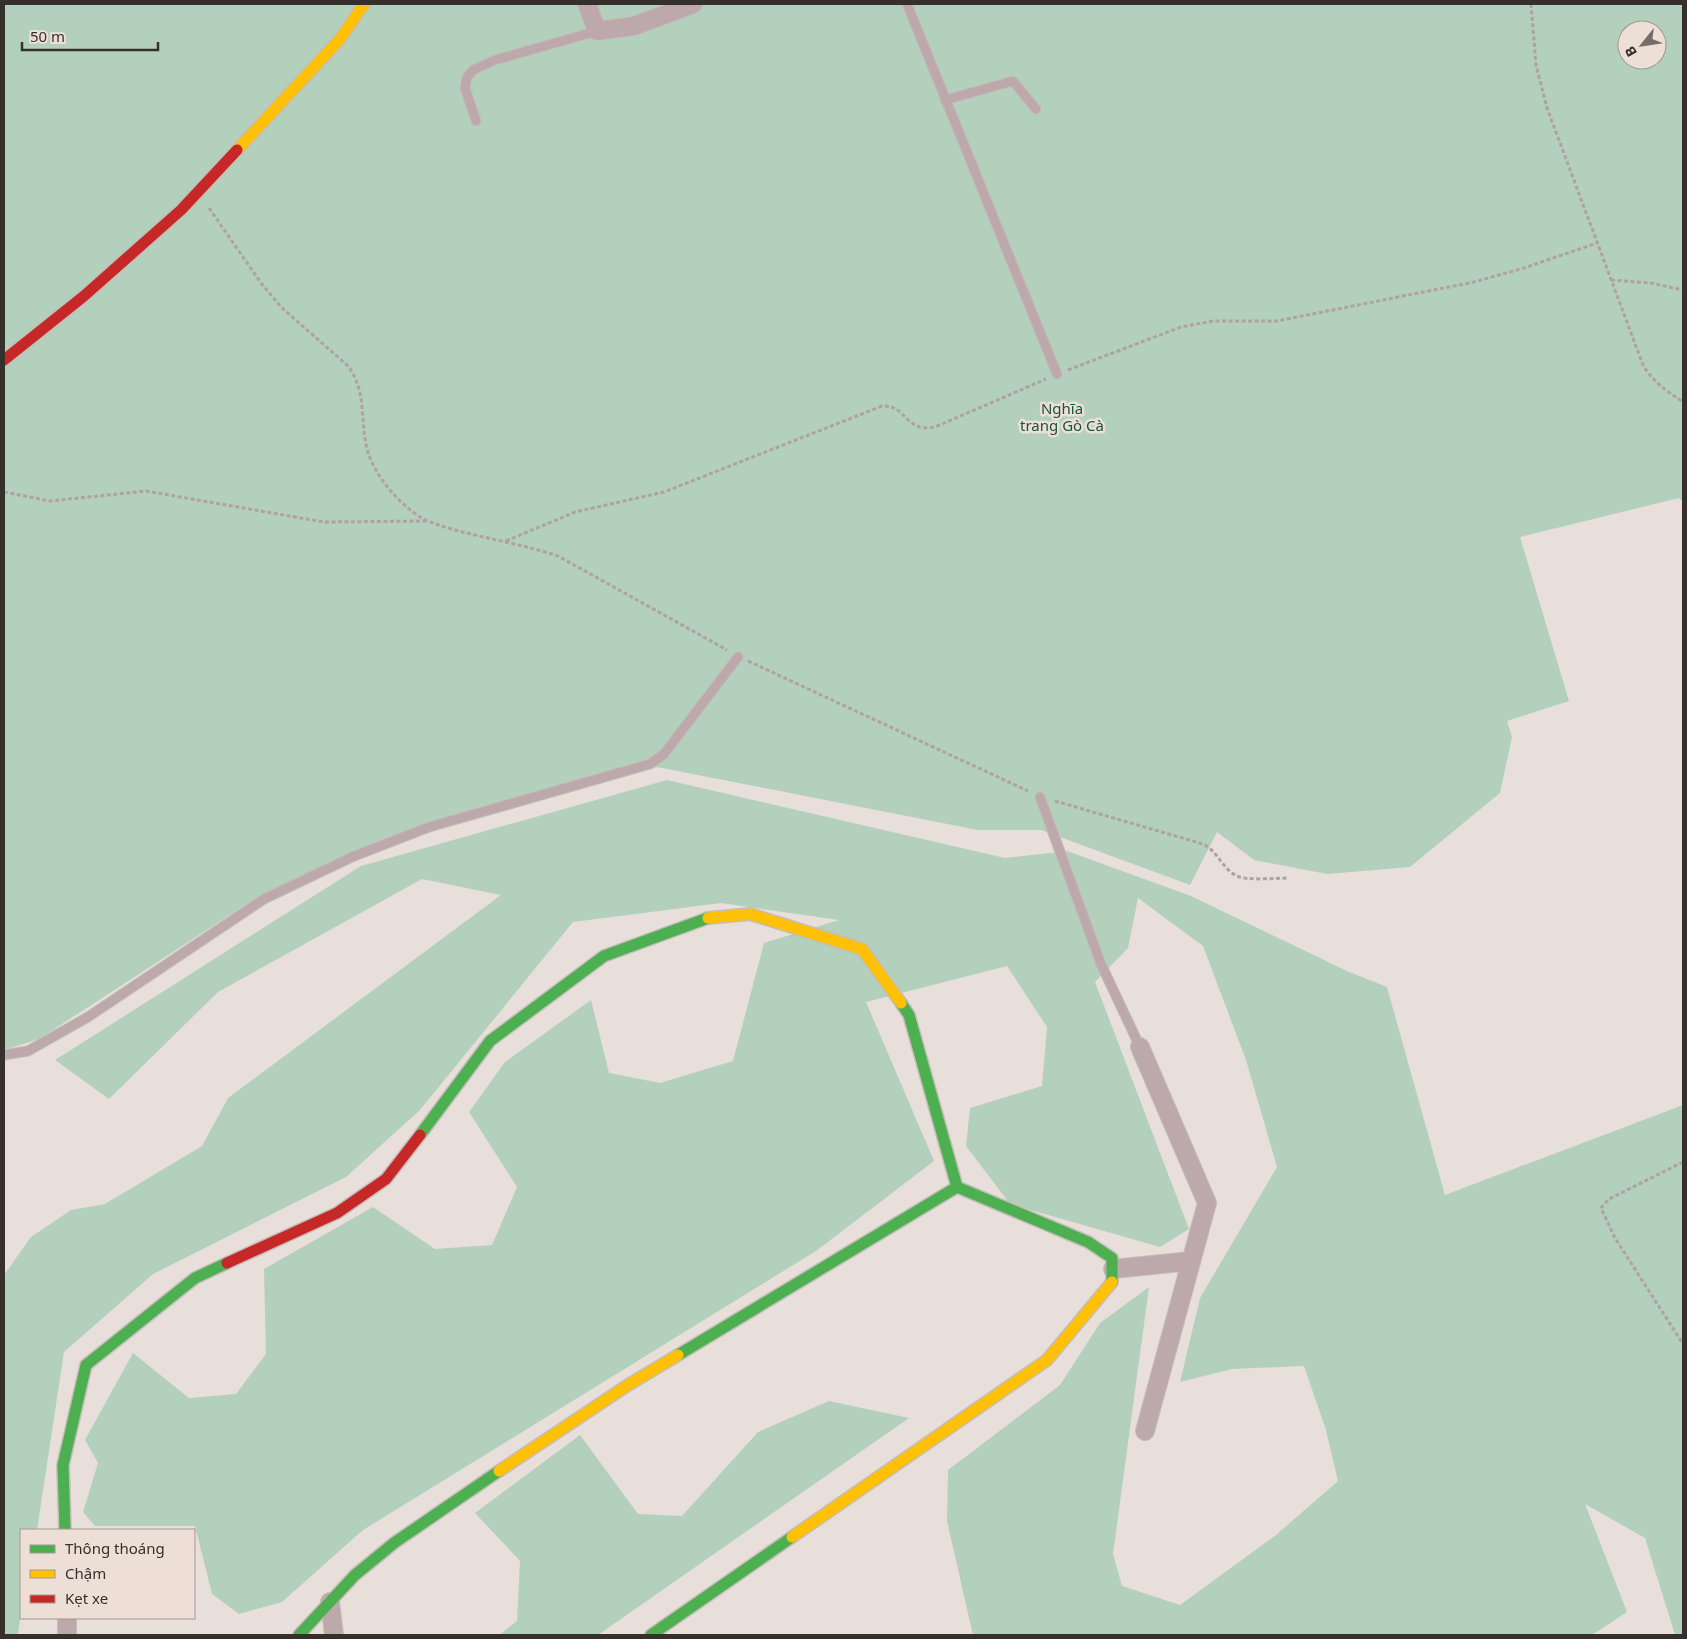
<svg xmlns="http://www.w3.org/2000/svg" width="1687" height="1639" viewBox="0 0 1687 1639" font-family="'Noto Sans',sans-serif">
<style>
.green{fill:#b2d0bb;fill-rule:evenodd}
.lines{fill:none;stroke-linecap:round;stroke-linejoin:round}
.lane-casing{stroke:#c4bdb9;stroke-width:11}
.street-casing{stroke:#c4bdb9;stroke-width:20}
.fast-casing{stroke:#c4bdb9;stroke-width:14}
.slow-casing{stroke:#c4bdb9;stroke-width:14}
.jam-casing{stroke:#c4bdb9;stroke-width:14}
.path{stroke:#b0a2a3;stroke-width:3;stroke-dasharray:4 2.5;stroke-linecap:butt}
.lane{stroke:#bda9ac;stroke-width:9}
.street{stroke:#bda9ac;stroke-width:18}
.fast{stroke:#4caf50;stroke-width:11}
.slow{stroke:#ffc107;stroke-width:11}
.jam{stroke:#c62828;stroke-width:11}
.labels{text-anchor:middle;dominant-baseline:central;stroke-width:5;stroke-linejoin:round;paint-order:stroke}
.park-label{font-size:15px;fill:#155738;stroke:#edded6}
</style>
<rect width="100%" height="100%" fill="#e8dfdb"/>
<g class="green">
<path d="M 4,4 L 1683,4 L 1683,502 L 1679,498 L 1520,537 L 1569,701 L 1507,721 L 1512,737 L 1500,793 L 1410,867 L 1327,874 L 1254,860 L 1217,832 L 1190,885 L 1041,830 L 978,830 L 657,767 L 439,829 L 253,900 L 39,1039 L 4,1050 ZM 1627,30 L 1657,30 L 1657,60 L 1627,60 Z"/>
<path d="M 667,780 L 1005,858 L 1067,851 L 1191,896 L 1347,971 L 1387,987 L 1445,1195 L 1683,1105 L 1683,1635 L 1675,1635 L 1645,1538 L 1585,1504 L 1627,1612 L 1592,1635 L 973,1635 L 947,1521 L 948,1470 L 1060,1385 L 1100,1323 L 1149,1287 L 1113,1554 L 1122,1586 L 1180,1605 L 1276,1535 L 1338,1481 L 1326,1430 L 1304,1366 L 1232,1369 L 1180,1382 L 1200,1298 L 1277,1167 L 1246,1060 L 1203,946 L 1138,898 L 1128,948 L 1095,982 L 1189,1229 L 1160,1247 L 1010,1204 L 966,1146 L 970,1108 L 1042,1086 L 1047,1027 L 1007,966 L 866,1002 L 934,1161 L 816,1251 L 363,1530 L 282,1602 L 239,1614 L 212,1594 L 195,1526 L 95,1526 L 83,1512 L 98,1463 L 85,1440 L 133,1353 L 189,1398 L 236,1394 L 266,1354 L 264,1269 L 373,1207 L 435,1249 L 492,1245 L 517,1187 L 469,1112 L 505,1062 L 591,1000 L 609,1073 L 660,1083 L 733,1061 L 764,943 L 839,920 L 721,903 L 573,922 L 420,1110 L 346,1177 L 153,1274 L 64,1352 L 37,1530 L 21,1530 L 21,1610 L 18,1635 L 4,1635 L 4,1275 L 31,1237 L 71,1210 L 105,1204 L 202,1146 L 228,1098 L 501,895 L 422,879 L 218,992 L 109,1099 L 55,1060 L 361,866 Z"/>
<path d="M 829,1401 L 909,1418 L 598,1635 L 499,1635 L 517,1621 L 520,1561 L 475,1513 L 580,1435 L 638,1514 L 682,1516 L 758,1432 Z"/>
</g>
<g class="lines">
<defs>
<g id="lane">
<path d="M 907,4 L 1057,374"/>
<path d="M 945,100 L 1013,81 L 1036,109"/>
<path d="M 476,121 L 465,88 L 467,77 L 473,70 L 495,60 L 597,31"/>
<path d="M 1040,797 L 1101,964 L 1140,1047"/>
<path d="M 4,1055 L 28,1051 L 88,1017 L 264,899 L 352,857 L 429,827 L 650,764 L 664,754 L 738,657"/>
</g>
<g id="street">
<path d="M 587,4 L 597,31 L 634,26 L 693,4"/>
<path d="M 1140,1047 L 1207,1203 L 1145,1431"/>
<path d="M 1113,1269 L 1191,1261"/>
<path d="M 330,1602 L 334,1635"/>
<path d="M 67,1635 L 67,1618"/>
</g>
<g id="fast">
<path d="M 901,1003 L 909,1015 L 957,1187 L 1088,1242 L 1112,1258 L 1112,1282"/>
<path d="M 420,1135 L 490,1041 L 604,956 L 708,918"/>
<path d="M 678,1355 L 957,1187"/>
<path d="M 65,1530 L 63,1465 L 86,1365 L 195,1278 L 227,1263"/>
<path d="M 299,1635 L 355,1575 L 394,1543 L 499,1471"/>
<path d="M 651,1635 L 792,1537"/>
</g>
<g id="slow">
<path d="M 237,150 L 340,39 L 364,4"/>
<path d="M 708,918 L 750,914 L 862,949 L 901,1003"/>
<path d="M 499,1471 L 628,1385 L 678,1355"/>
<path d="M 792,1537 L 1047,1360 L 1112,1282"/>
</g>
<g id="jam">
<path d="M 4,360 L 84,296 L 181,210 L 237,150"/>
<path d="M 227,1263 L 337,1213 L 386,1179 L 420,1135"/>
</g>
</defs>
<use href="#lane" class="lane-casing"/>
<use href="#street" class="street-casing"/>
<use href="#fast" class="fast-casing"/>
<use href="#slow" class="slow-casing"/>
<use href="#jam" class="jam-casing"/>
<g class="path">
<path d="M 1531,4 L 1536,65 L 1547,108 L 1643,365 C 1653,382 1667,391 1683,402"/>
<path d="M 209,208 L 261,283 L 281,307 L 347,365 C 368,391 359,422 368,452 C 375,477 405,512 430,522 C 471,537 517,542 558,556 L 727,650"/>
<path d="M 1611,280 L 1651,283 L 1683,290"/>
<path d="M 1068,370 L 1181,327 L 1213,321 L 1277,321 L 1474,282 L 1524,268 L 1597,243"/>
<path d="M 4,492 L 50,501 L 146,491 L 324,522 L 426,521"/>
<path d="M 506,541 L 575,512 L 664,492 L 882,406 C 908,405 904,433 935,427 L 1046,379"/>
<path d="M 748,661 L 1028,791"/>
<path d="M 1055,801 L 1203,844 C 1218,851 1222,869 1237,876 C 1247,881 1277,878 1289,878"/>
<path d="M 1683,1162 L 1609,1199 L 1601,1208 L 1615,1238 L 1683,1344"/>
</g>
<use href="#lane" class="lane"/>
<use href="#street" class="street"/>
<use href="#fast" class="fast"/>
<use href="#slow" class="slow"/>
<use href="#jam" class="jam"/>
</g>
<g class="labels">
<g class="park-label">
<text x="1062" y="408">Nghĩa<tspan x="1062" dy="17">trang Gò Cà</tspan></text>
</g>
</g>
<rect width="1687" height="1639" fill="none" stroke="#36302d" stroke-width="10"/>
<rect x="20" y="1529" width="175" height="90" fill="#edded6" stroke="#a49892"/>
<rect x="30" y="1545" width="25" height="8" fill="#4caf50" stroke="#a49892"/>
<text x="65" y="1554" font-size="15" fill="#36302d">Thông thoáng</text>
<rect x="30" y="1570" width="25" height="8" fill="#ffc107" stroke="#a49892"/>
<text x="65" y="1579" font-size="15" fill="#36302d">Chậm</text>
<rect x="30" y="1595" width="25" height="8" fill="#c62828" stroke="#a49892"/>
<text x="65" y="1604" font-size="15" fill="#36302d">Kẹt xe</text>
<g transform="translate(1642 45) rotate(240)"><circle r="24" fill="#edded6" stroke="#a49892"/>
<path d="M0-4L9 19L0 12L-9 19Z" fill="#746d6a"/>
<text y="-8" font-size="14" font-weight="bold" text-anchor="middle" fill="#36302d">B</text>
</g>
<path d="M22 42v8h136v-8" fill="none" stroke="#36302d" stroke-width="2.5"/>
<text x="30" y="42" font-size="15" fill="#36302d" stroke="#edded6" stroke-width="4" paint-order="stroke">50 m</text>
</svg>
